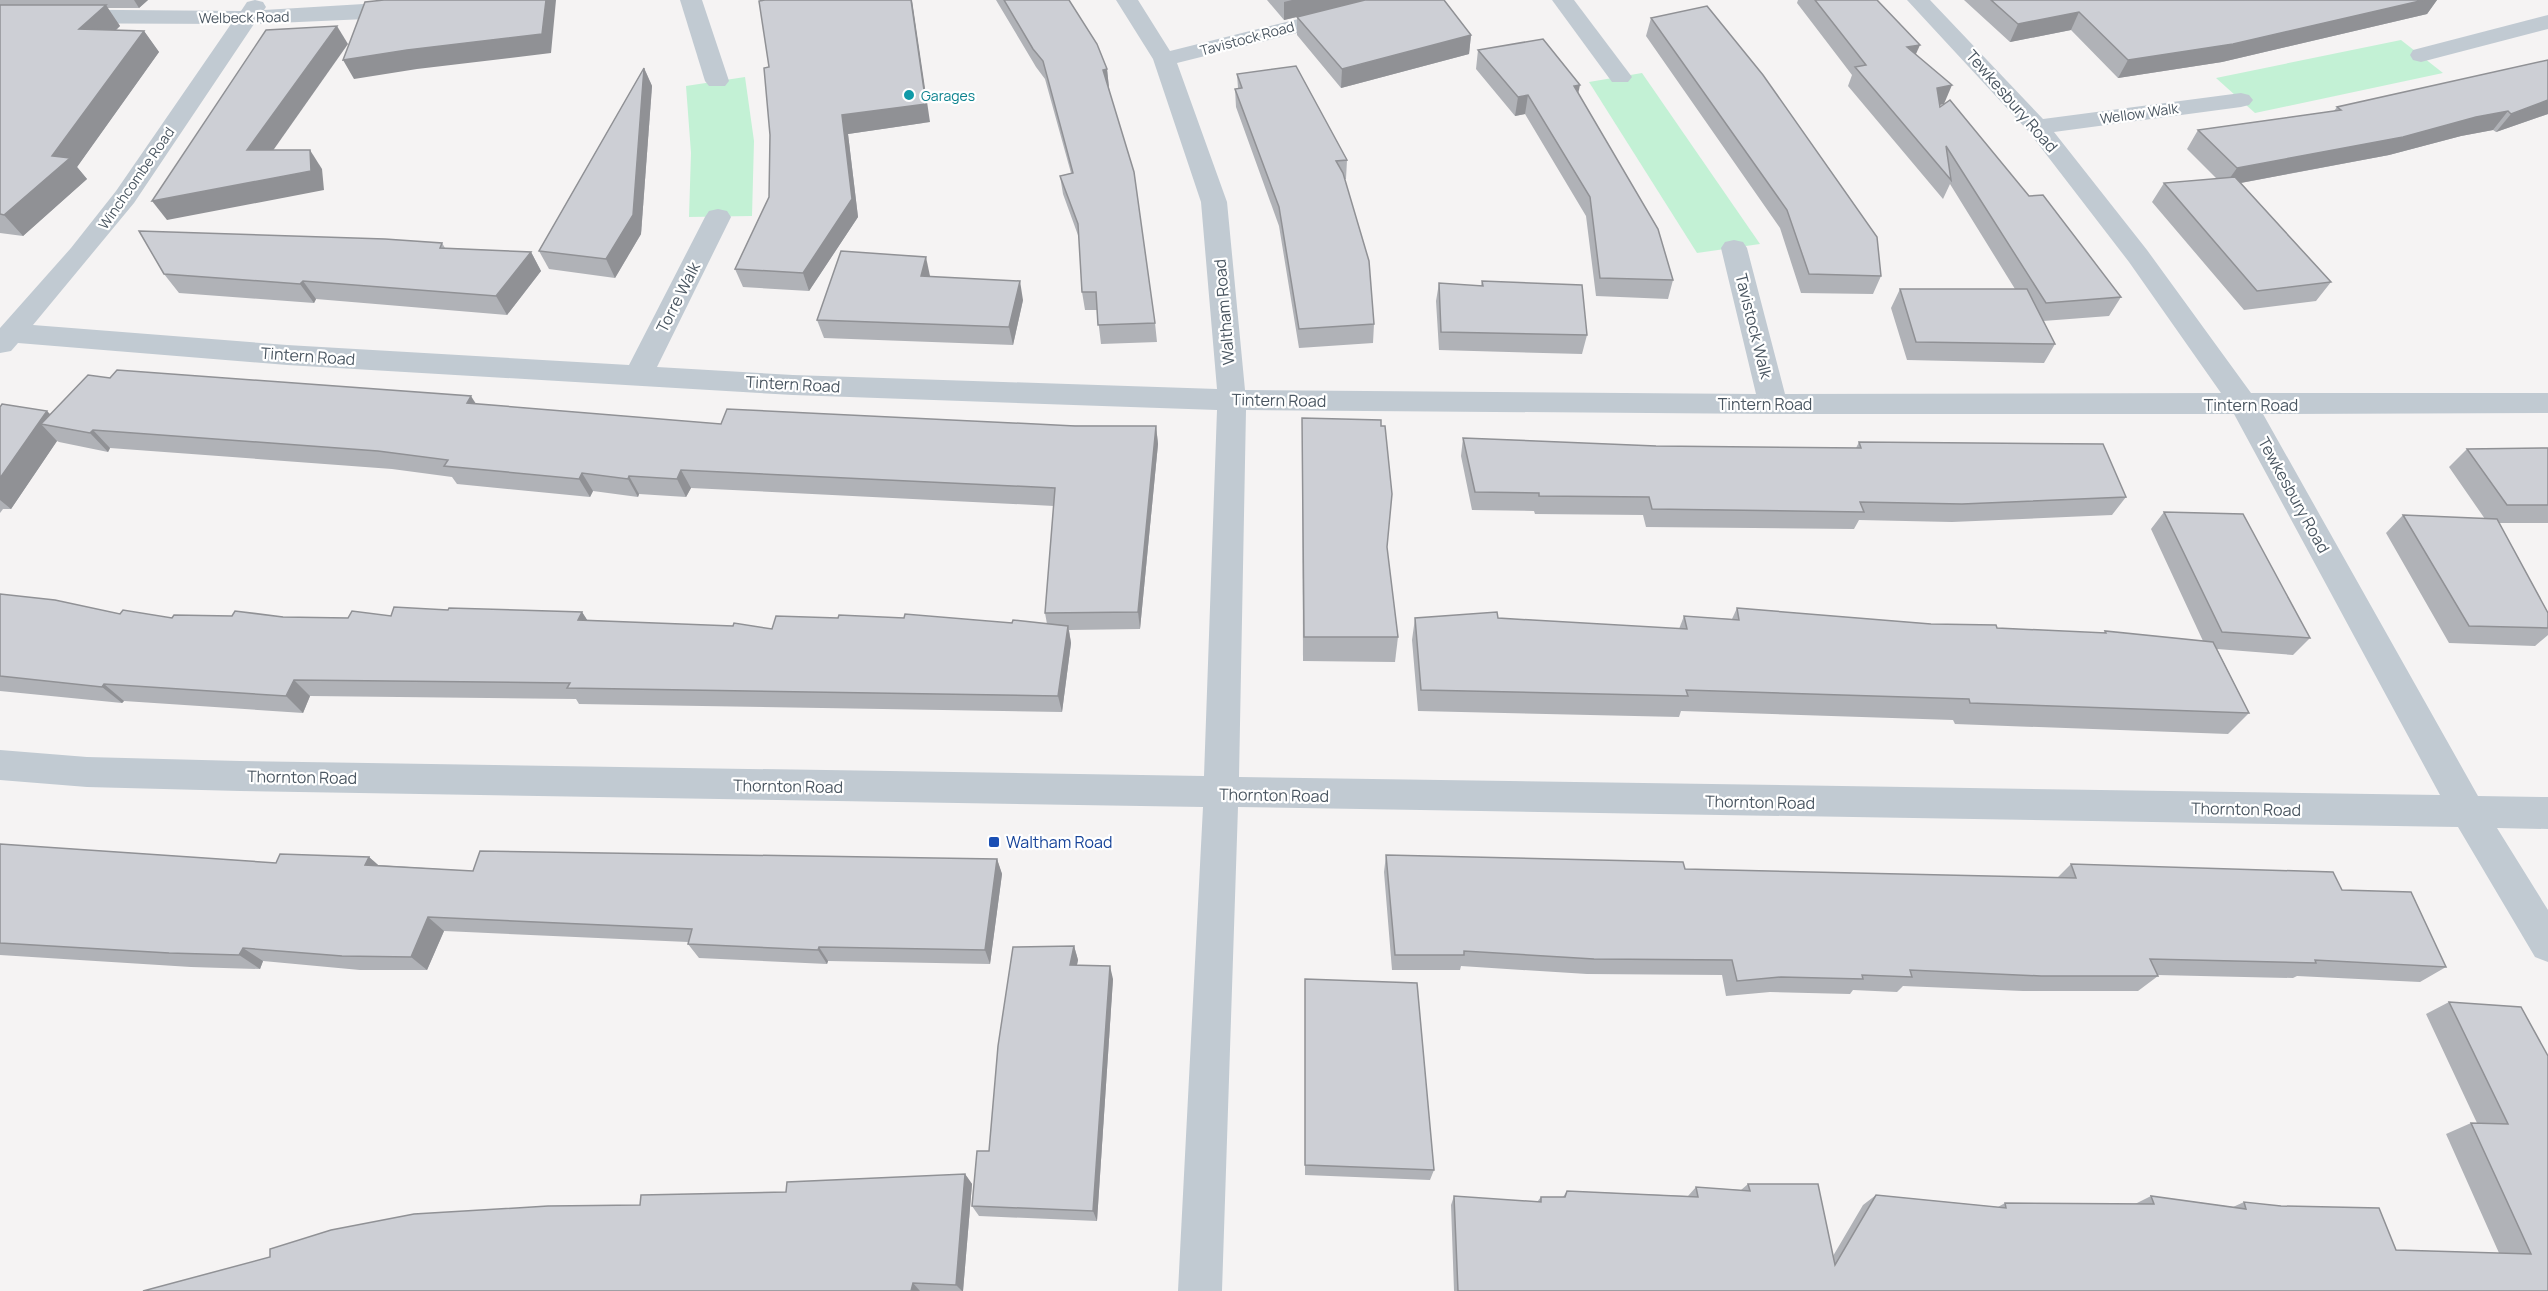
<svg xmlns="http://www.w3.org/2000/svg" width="2548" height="1291" viewBox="0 0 2548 1291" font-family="Manrope,sans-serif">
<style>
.green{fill:#c3f1d5}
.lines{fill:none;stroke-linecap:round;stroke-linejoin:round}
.minor{fill:#c1cad2;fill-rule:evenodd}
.wall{fill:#b0b2b7}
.shaded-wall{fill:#909195}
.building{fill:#cdcfd5;stroke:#909195;stroke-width:1.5}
.culture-dot{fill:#0f9aa8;stroke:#fff;stroke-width:2}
.transit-dot{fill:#1a4fb4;stroke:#fff;stroke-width:2}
.labels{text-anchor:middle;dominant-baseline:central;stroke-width:4.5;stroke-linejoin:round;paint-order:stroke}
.far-street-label{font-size:14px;fill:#4a5661;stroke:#fff}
.far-culture-label{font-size:14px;fill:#0d838f;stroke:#fff;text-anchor:start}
.street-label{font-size:16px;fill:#4a5661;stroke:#fff}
.transit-label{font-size:16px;fill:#164399;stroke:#fff;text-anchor:start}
</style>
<rect width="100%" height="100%" fill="#f5f3f3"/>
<g class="green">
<path d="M 2401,40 L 2443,73 L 2255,113 L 2216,78 Z"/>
<path d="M 1642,73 L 1760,244 L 1697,253 L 1589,82 Z"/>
<path d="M 745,77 L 754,141 L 752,216 L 689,217 L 691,153 L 686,86 Z"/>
</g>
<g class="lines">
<g class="minor">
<path d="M 255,0 L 263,2 L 266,7 L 264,10 L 430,0 L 499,0 L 496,5 L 488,7 L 366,19 L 254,24 L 134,203 L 33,325 L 287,345 L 629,365 L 705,217 L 709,211 L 718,209 L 727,211 L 731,217 L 657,367 L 793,375 L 1217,389 L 1201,202 L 1153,59 L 1116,0 L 1138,0 L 1170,51 L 1375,0 L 1412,0 L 1409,5 L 1177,63 L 1227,202 L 1245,390 L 1756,394 L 1721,248 L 1725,242 L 1734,240 L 1743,242 L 1747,248 L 1785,394 L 2221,393 L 2129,262 L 2029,132 L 1907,0 L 1930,0 L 2043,119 L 2241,93 L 2249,95 L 2253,100 L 2249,105 L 2241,107 L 2054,132 L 2147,250 L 2251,393 L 2548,393 L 2548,413 L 2263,414 L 2478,796 L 2548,797 L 2548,829 L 2497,828 L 2548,910 L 2548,962 L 2535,957 L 2458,827 L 1238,807 L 1222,1291 L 1178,1291 L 1203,807 L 240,791 L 87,787 L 0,780 L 0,750 L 87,757 L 240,761 L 1204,776 L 1217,410 L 793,395 L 287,365 L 18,343 L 11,351 L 0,353 L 0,328 L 71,248 L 116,191 L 231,24 L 0,23 L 0,9 L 241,11 L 247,2 ZM 1246,410 L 1773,414 L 2234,414 L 2440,795 L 1239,777 Z"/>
<path d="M 680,0 L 702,0 L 729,81 L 725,86 L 709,86 L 705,81 Z"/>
<path d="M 1552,0 L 1574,0 L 1632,77 L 1628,82 L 1612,82 Z"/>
<path d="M 2548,15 L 2548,29 L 2421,62 L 2413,60 L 2410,55 L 2413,50 Z"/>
</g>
</g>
<g class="wall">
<path d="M 0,0 L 148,0 L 139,8 L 107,8 L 120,26 L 116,30 L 144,31 L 159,52 L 77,167 L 87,179 L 23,236 L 0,233 Z"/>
<path d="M 996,0 L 1069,0 L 1107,69 L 1109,88 L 1155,323 L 1157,342 L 1101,344 L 1097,310 L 1085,310 L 1082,292 L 1079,238 L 1063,194 L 1060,176 L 1071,173 L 1045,79 L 1036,67 Z"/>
<path d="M 1267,0 L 1444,0 L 1471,35 L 1469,54 L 1341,88 L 1297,35 L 1297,17 L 1284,20 Z"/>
<path d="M 1798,0 L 1877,0 L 1916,54 L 1944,104 L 1939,105 L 1940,107 L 2029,196 L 2121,297 L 2109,316 L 2043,321 L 2055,344 L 2044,363 L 1907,360 L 1891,308 L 1900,289 L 2015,289 L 1950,184 L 1943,199 L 1848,86 L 1852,75 L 1797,3 Z"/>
<path d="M 1964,0 L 2437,0 L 2427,14 L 2222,62 L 2118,78 L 2071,30 L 2010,42 Z"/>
<path d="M 1651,18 L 1881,276 L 1873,294 L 1801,293 L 1780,228 L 1646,36 Z"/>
<path d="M 1478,50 L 1578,94 L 1673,280 L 1668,299 L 1596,296 L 1586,216 L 1525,114 L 1515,116 L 1476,69 Z"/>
<path d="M 2548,60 L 2548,114 L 2496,132 L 2493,130 L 2461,136 L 2389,155 L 2241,183 L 2331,282 L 2316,301 L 2244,310 L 2152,202 L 2164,183 L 2217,179 L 2187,149 L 2198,130 L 2334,111 L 2337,107 Z"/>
<path d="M 644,68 L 652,86 L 641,234 L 615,278 L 549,269 L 539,251 Z"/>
<path d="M 1237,74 L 1347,160 L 1346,179 L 1344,179 L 1374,324 L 1373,343 L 1299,348 L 1279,226 L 1236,107 L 1235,89 L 1238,88 Z"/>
<path d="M 930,122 L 848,134 L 858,217 L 809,291 L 743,287 L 735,269 L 769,197 L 770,135 Z"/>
<path d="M 442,243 L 445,248 L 531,252 L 541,271 L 507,315 L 316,299 L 314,303 L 179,293 L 164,274 Z"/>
<path d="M 930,276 L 1023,300 L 1013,345 L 824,338 L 817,320 Z"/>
<path d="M 1482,281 L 1587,335 L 1582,354 L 1439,350 L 1436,301 L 1439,283 L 1481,286 Z"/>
<path d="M 110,378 L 476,404 L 721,424 L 1156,426 L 1158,444 L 1140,629 L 1069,630 L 1071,643 L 1062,712 L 579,704 L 576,699 L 310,696 L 303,713 L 124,701 L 122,703 L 0,691 L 0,594 L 120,614 L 172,618 L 232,616 L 348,618 L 391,616 L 448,610 L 582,612 L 587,620 L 772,629 L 838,618 L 904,618 L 1047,624 L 1045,613 L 1054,506 L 691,488 L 686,497 L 639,494 L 638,497 L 593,491 L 590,497 L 457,484 L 452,477 L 392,469 L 110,448 L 108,452 L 59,442 L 57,441 L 11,509 L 3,509 L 0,513 L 0,407 L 50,415 Z"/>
<path d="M 1302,418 L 1398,637 L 1395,662 L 1303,661 Z"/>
<path d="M 1463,438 L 1656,446 L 1856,448 L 1859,442 L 2126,497 L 2112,515 L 1952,522 L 1859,520 L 1854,529 L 1646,527 L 1643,515 L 1535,514 L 1534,511 L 1472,510 L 1461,456 Z"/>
<path d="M 2548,448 L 2548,523 L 2499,523 L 2548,613 L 2548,635 L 2535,646 L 2449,643 L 2386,533 L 2403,515 L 2485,519 L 2449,467 L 2467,449 Z"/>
<path d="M 2164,512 L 2310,638 L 2293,655 L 2217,649 L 2249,713 L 2228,734 L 1955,724 L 1953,720 L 1681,711 L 1679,717 L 1418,711 L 1412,640 L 1415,618 L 1498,618 L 1679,629 L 1684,616 L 1732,619 L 1737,608 L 1931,624 L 1997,628 L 2103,633 L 2105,631 L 2203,641 L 2151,529 Z"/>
<path d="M 0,844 L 276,863 L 369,857 L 378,865 L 473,871 L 997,859 L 1002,874 L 990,964 L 828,961 L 827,964 L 699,958 L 688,944 L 688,942 L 444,931 L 427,970 L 360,970 L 263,961 L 260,969 L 191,967 L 0,955 Z"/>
<path d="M 1386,855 L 1685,869 L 2057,878 L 2071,864 L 2342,890 L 2446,967 L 2420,982 L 2297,976 L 2293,978 L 2157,975 L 2158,976 L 2138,991 L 2023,991 L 1903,986 L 1897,992 L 1853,990 L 1850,994 L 1770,992 L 1726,996 L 1722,975 L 1587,974 L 1461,966 L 1460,970 L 1392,970 L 1384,872 Z"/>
<path d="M 1074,946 L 1078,960 L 1077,965 L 1113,979 L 1097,1221 L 979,1216 L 972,1206 L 989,1151 Z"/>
<path d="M 1305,979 L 1434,1170 L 1430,1180 L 1305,1175 Z"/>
<path d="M 2449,1002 L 2521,1007 L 2548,1291 L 1454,1291 L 1451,1205 L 1454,1196 L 1537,1202 L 1541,1197 L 1563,1197 L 1567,1191 L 1688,1196 L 1696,1187 L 1741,1190 L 1748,1184 L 1833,1256 L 1863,1205 L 1876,1195 L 1998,1207 L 2005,1203 L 2135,1204 L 2151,1196 L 2233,1207 L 2244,1202 L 2396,1250 L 2499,1253 L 2446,1134 L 2471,1123 L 2477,1123 L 2426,1014 Z"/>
<path d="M 965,1174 L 972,1184 L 963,1291 L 143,1291 L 640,1205 L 786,1192 Z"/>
</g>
<g class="shaded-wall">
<path d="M 134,0 L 148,0 L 139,8 Z"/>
<path d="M 546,0 L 556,0 L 551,53 L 417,69 L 354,79 L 343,60 Z"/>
<path d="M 911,0 L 912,0 L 930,122 L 848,134 L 858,217 L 809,291 L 803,273 L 842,115 Z"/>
<path d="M 1292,0 L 1366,0 L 1284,20 L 1284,2 Z"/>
<path d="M 2424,0 L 2437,0 L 2427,14 L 2222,62 L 2118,78 L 2128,60 Z"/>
<path d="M 106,5 L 120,26 L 95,50 L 79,29 Z"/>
<path d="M 2079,12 L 2071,30 L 2010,42 L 2018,24 Z"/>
<path d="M 337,26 L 348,44 L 260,169 L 247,150 Z"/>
<path d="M 144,31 L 159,52 L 77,167 L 87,179 L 23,236 L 4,215 L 52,156 Z"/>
<path d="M 1471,35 L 1469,54 L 1341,88 L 1342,69 Z"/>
<path d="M 1920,45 L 1912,63 L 1907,47 Z"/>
<path d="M 644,68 L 652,86 L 641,234 L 615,278 L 606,259 Z"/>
<path d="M 1107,69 L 1109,88 L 1103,70 Z"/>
<path d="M 1580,85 L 1576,104 L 1574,86 Z"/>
<path d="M 1952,85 L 1944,104 L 1929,107 L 1937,88 Z"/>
<path d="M 1528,95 L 1525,114 L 1515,116 L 1518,97 Z"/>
<path d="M 2548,100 L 2548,114 L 2496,132 L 2511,114 Z"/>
<path d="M 2508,111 L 2493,130 L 2461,136 L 2389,155 L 2224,186 L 2237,168 L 2476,117 Z"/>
<path d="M 310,150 L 322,169 L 324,190 L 167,220 L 152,201 Z"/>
<path d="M 531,252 L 541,271 L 507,315 L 496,296 Z"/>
<path d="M 926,257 L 930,276 L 921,276 Z"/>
<path d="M 303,281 L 316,299 L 314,303 L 300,284 Z"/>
<path d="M 1020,281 L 1023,300 L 1013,345 L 1009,327 Z"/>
<path d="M 471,396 L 483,415 L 467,403 Z"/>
<path d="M 47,411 L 64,428 L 41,424 L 57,441 L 11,509 L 0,500 L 0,478 Z"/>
<path d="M 1156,426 L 1158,444 L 1140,629 L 1138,612 Z"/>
<path d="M 93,430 L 110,448 L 108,452 L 90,433 Z"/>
<path d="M 681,470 L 691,488 L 686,497 L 677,479 Z"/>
<path d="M 582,473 L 593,491 L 590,497 L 579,479 Z"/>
<path d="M 629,476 L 639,494 L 638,497 L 628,479 Z"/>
<path d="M 582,612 L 593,629 L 578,620 Z"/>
<path d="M 1068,626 L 1071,643 L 1062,712 L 1058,696 Z"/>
<path d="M 294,680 L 310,696 L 303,713 L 286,696 Z"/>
<path d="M 104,684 L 124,701 L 122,703 L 102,687 Z"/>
<path d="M 369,857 L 386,872 L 365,865 Z"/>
<path d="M 997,859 L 1002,874 L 990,964 L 985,950 Z"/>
<path d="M 428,917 L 444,931 L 427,970 L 411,957 Z"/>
<path d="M 1074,946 L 1078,960 L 1074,978 L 1070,965 Z"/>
<path d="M 819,947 L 828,961 L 827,964 L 818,950 Z"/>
<path d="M 243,948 L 263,961 L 260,969 L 239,955 Z"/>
<path d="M 1110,966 L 1113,979 L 1097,1221 L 1093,1211 Z"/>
<path d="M 965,1174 L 972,1184 L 963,1291 L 962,1291 L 956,1285 Z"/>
<path d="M 913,1283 L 920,1291 L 911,1291 Z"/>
</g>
<g class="building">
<path d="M 384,0 L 546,0 L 542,34 L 407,50 L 343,60 L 365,2 Z"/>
<path d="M 765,0 L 911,0 L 926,104 L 842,115 L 852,199 L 803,273 L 735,269 L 769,197 L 770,135 L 764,68 L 769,67 L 759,1 Z"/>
<path d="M 1004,0 L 1069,0 L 1097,44 L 1107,69 L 1103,70 L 1134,172 L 1155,323 L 1098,325 L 1096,292 L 1082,292 L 1078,224 L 1060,176 L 1073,173 L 1043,61 L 1033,49 Z"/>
<path d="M 1365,0 L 1444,0 L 1471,35 L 1342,69 L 1297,17 Z"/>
<path d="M 1815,0 L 1877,0 L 1920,45 L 1907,47 L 1952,85 L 1937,88 L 1940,107 L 1950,100 L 2029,196 L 2043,195 L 2121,297 L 2046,303 L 1946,146 L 1951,180 L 1855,67 L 1866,65 Z"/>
<path d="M 1991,0 L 2424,0 L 2233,44 L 2128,60 L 2079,12 L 2018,24 Z"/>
<path d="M 0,5 L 106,5 L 79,29 L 144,31 L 52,156 L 70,158 L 4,215 L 0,214 Z"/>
<path d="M 1707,6 L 1763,75 L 1877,237 L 1881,276 L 1809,274 L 1787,210 L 1651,18 Z"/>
<path d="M 337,26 L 247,150 L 310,150 L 311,171 L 152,201 L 266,30 Z"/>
<path d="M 1543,39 L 1580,85 L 1574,86 L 1658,229 L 1673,280 L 1600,278 L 1590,197 L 1528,95 L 1518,97 L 1478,50 Z"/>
<path d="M 2548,60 L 2548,100 L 2511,114 L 2508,111 L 2476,117 L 2403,137 L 2237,168 L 2198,130 L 2341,110 L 2337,107 Z"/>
<path d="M 1296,66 L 1347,160 L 1336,161 L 1343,173 L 1369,261 L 1374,324 L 1299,329 L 1279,207 L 1235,89 L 1242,88 L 1237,74 Z"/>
<path d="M 644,68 L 633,215 L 606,259 L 539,251 Z"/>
<path d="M 2235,177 L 2331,282 L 2257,291 L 2164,183 Z"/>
<path d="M 139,231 L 385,239 L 442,243 L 440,248 L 531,252 L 496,296 L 303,281 L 300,284 L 164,274 Z"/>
<path d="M 841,251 L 926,257 L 921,276 L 1020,281 L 1009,327 L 817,320 Z"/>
<path d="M 1482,281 L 1582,285 L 1587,335 L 1441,332 L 1439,283 L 1483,286 Z"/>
<path d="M 1900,289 L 2027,289 L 2055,344 L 1916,342 Z"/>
<path d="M 117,370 L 471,396 L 467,403 L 721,424 L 727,409 L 1075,426 L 1156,426 L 1138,612 L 1045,613 L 1055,488 L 681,470 L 677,479 L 629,476 L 628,479 L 582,473 L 579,479 L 444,466 L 448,460 L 378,451 L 93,430 L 90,433 L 41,424 L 88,375 L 110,378 Z"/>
<path d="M 2,404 L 47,411 L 0,478 L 0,407 Z"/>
<path d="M 1302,418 L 1381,420 L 1381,426 L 1385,426 L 1392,494 L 1387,547 L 1398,637 L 1304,637 Z"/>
<path d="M 1463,438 L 1656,446 L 1861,448 L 1859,442 L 2103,444 L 2126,497 L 1962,504 L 1860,502 L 1864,512 L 1652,509 L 1649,497 L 1539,496 L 1539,493 L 1475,492 Z"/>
<path d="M 2548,448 L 2548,505 L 2507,505 L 2467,449 Z"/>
<path d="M 2164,512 L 2243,514 L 2310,638 L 2222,632 Z"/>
<path d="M 2403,515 L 2497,519 L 2548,613 L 2548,628 L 2469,626 Z"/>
<path d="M 0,594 L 55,600 L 120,614 L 123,610 L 172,618 L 174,615 L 232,616 L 235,611 L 283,617 L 348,618 L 352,611 L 391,616 L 394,607 L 448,610 L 449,608 L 582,612 L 578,620 L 733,626 L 734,623 L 772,629 L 776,616 L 838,618 L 839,615 L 904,618 L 905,614 L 1012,623 L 1013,620 L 1068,626 L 1058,696 L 567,688 L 570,683 L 294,680 L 286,696 L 104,684 L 102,687 L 0,676 Z"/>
<path d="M 1737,608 L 1931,624 L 1996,625 L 1997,628 L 2106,633 L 2105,631 L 2213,642 L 2249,713 L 1970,703 L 1969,699 L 1686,690 L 1688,696 L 1421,690 L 1415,618 L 1497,612 L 1498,618 L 1687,629 L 1684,616 L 1739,620 Z"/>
<path d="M 0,844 L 276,863 L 280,854 L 369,857 L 365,865 L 473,871 L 480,851 L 997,859 L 985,950 L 819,947 L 818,950 L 688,944 L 692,929 L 428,917 L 411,957 L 342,956 L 243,948 L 239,955 L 169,953 L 0,943 Z"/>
<path d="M 1386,855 L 1683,862 L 1685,869 L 2076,878 L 2071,864 L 2333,872 L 2342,890 L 2411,892 L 2446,967 L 2315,960 L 2316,963 L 2150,959 L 2158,976 L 2041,976 L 1910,970 L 1912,977 L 1862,975 L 1863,979 L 1781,977 L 1737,981 L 1732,960 L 1594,959 L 1464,951 L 1464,955 L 1395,955 Z"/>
<path d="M 1074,946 L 1070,965 L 1110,966 L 1093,1211 L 972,1206 L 977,1151 L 989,1151 L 998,1046 L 1013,947 Z"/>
<path d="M 1305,979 L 1417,983 L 1434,1170 L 1305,1165 Z"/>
<path d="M 2449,1002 L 2521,1007 L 2548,1056 L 2548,1291 L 1458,1291 L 1454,1196 L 1541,1202 L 1541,1197 L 1565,1197 L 1567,1191 L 1698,1197 L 1696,1187 L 1750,1191 L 1748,1184 L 1818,1184 L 1835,1265 L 1876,1195 L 2006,1208 L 2005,1203 L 2154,1204 L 2151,1196 L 2246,1209 L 2244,1202 L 2281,1206 L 2379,1208 L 2396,1250 L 2531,1254 L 2471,1123 L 2508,1124 Z"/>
<path d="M 965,1174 L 956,1285 L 913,1283 L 911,1291 L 143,1291 L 270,1257 L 270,1249 L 331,1230 L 414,1214 L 548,1206 L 640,1205 L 641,1195 L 786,1192 L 787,1182 Z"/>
</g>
<circle class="culture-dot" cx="909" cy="95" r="6"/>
<rect class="transit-dot" x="988" y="836" width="12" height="12" rx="3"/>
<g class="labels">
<g class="far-street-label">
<text transform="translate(244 17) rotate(-1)">Welbeck Road</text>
<text transform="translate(1247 38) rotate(-15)">Tavistock Road</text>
<text transform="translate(2139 113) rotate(-8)">Wellow Walk</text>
<text transform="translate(136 178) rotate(-55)">Winchcombe Road</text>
</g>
<g class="far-culture-label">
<text x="921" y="95">Garages</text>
</g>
<g class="street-label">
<text transform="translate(2012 101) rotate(49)">Tewkesbury Road</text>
<text transform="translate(678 297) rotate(-63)">Torre Walk</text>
<text transform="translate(1224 312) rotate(-95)">Waltham Road</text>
<text transform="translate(1754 326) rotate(76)">Tavistock Walk</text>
<text transform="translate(308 356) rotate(4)">Tintern Road</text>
<text transform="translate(793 384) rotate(3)">Tintern Road</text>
<text transform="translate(1279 400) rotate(1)">Tintern Road</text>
<text x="1765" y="404">Tintern Road</text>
<text x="2251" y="405">Tintern Road</text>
<text transform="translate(2294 495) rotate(61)">Tewkesbury Road</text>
<text transform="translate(302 777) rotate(1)">Thornton Road</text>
<text transform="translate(788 786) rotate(1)">Thornton Road</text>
<text transform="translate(1274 795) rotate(1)">Thornton Road</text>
<text transform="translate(1760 802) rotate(1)">Thornton Road</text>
<text transform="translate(2246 809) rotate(1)">Thornton Road</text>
</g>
<g class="transit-label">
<text x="1006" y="842">Waltham Road</text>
</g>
</g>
</svg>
